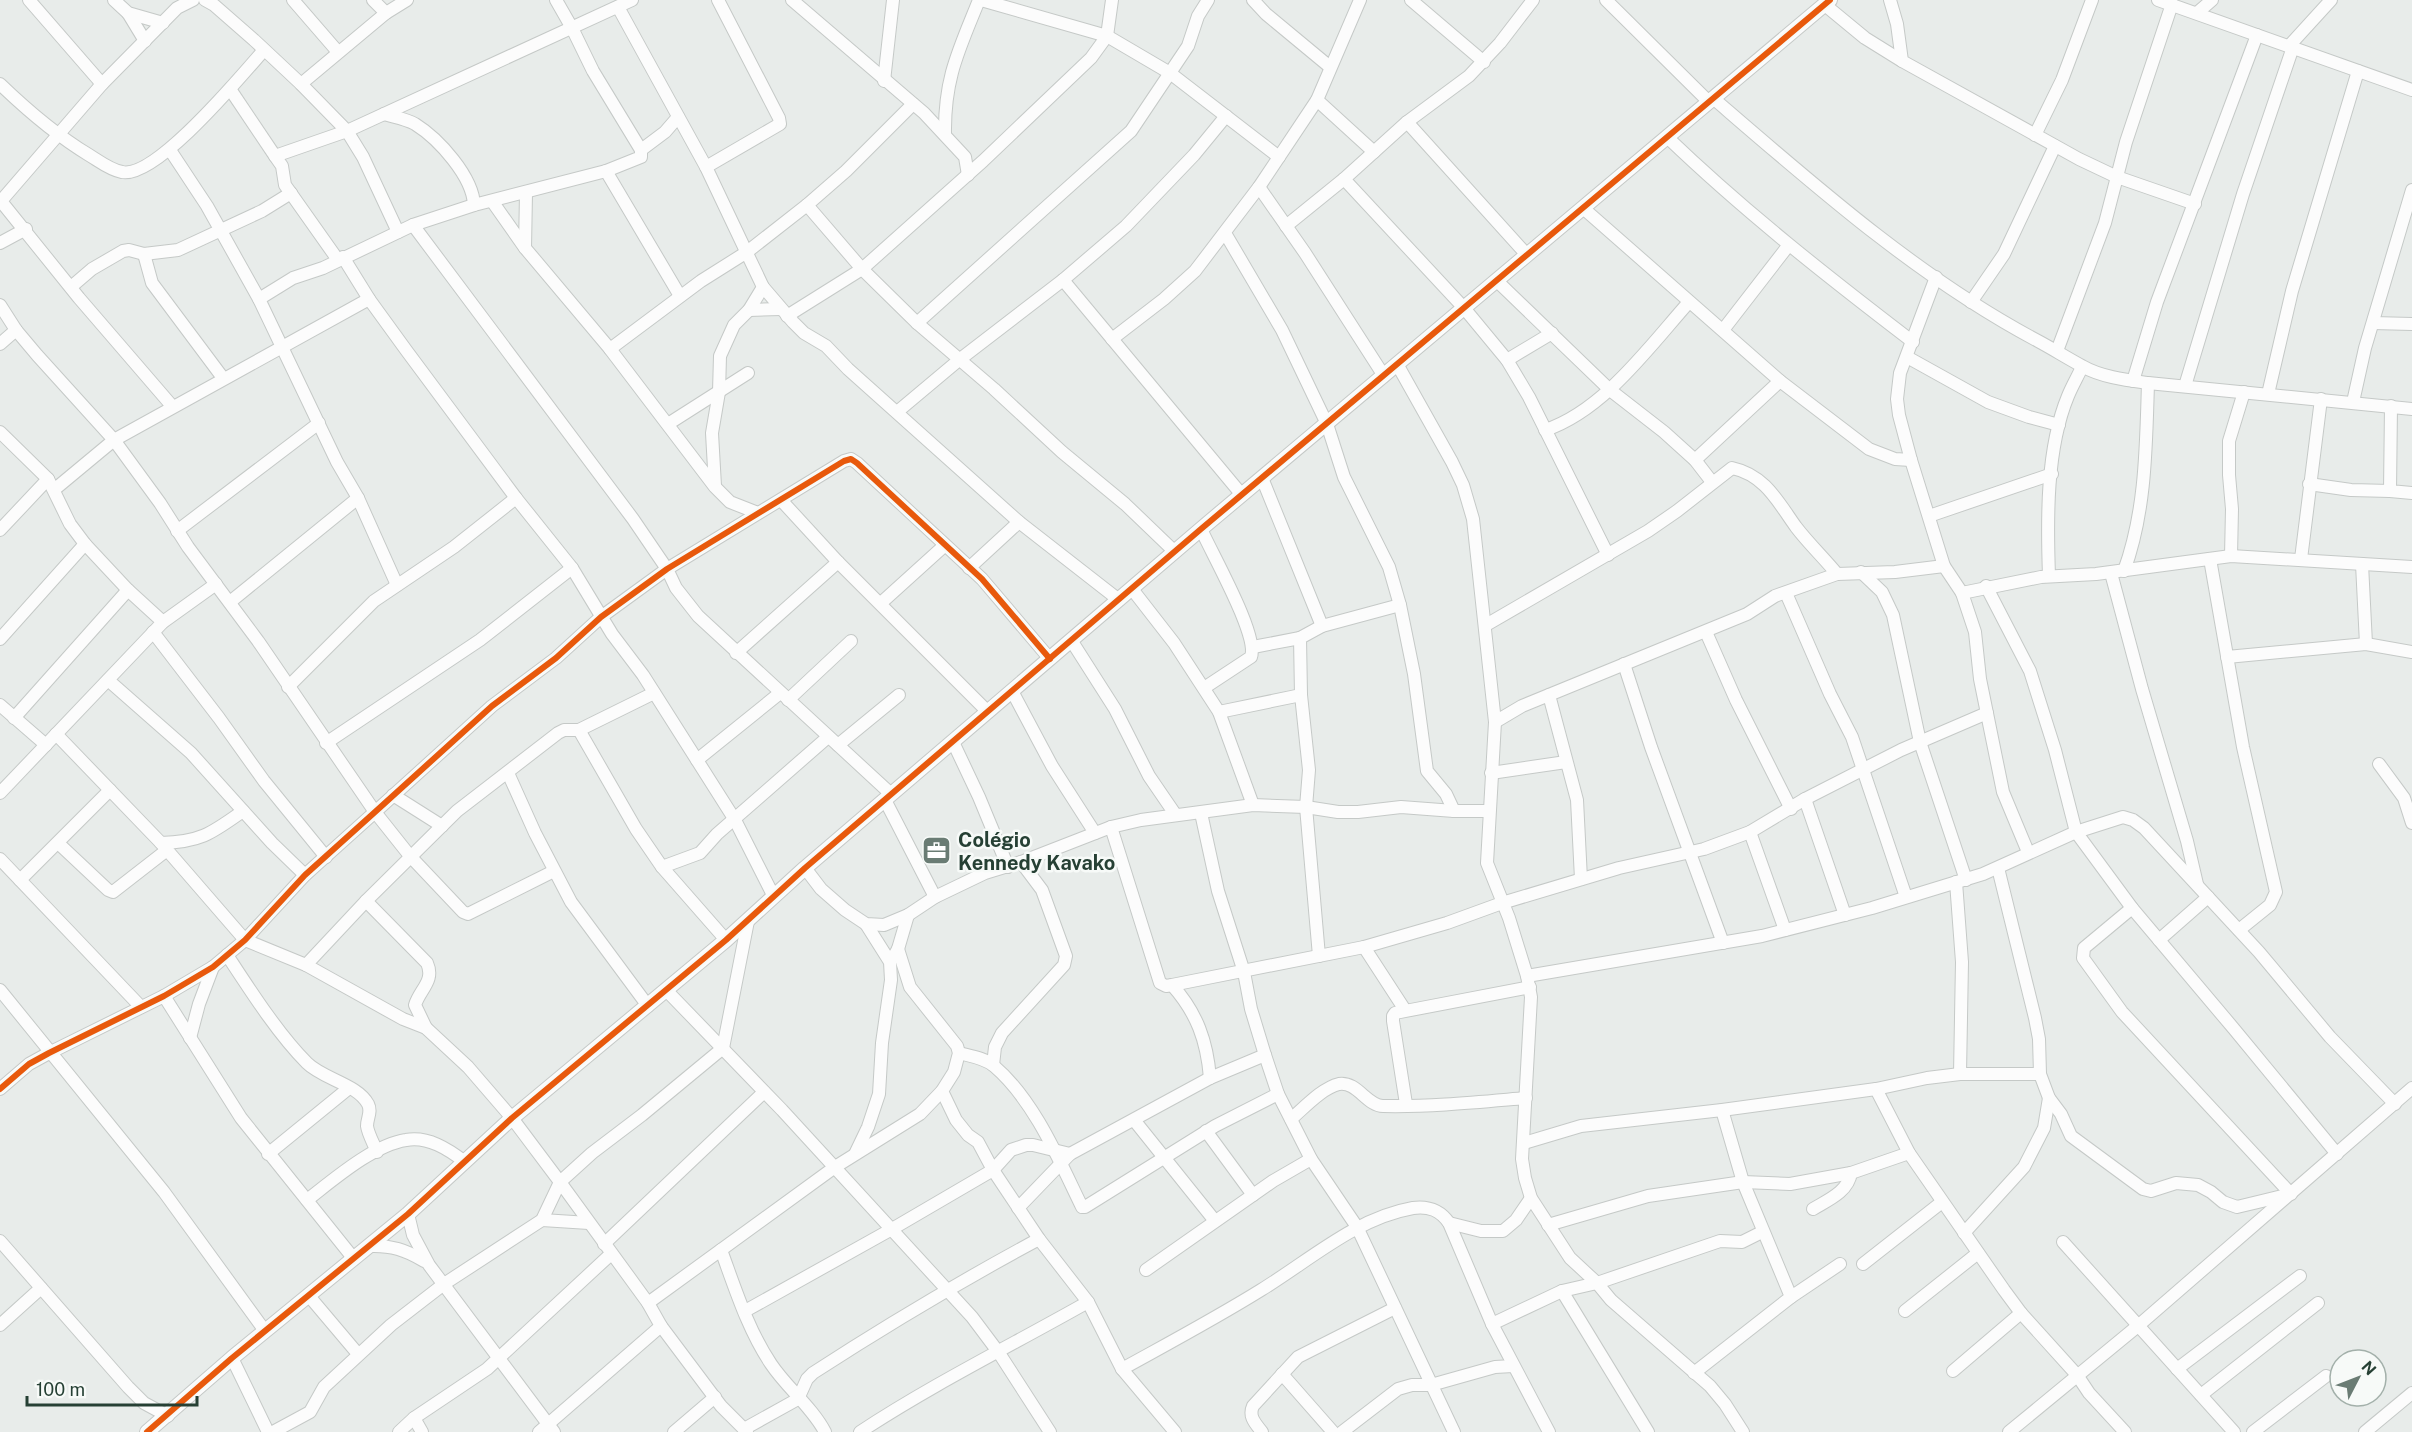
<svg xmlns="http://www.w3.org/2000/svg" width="2412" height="1432" viewBox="0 0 2412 1432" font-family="'Public Sans',sans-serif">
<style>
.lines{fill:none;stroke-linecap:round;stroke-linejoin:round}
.minor-casing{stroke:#c5c9c7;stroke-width:14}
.tertiary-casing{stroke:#c5c9c7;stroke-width:16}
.minor{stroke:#fcfcfc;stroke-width:12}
.tertiary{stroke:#fcfcfc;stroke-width:14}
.cycleway-casing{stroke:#f7faf8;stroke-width:10}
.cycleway{stroke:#e8590c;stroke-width:6}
.labels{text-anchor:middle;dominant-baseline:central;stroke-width:5;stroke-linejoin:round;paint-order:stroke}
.poi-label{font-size:20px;font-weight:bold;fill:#264034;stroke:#f7faf8;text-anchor:start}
</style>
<rect width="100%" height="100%" fill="#e8ecea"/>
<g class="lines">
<defs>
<g id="minor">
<path d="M 29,0 L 102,84"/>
<path d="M 114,0 L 128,13 L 163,23"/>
<path d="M 205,0 L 214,5 L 254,40 L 301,84 L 347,131 L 363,157 L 398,232"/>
<path d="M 293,0 L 338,52"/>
<path d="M 373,0 L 386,13"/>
<path d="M 792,0 L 924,113 L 965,157 L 968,175"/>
<path d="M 981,0 L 1107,36 L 1170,73 L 1279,157"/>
<path d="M 1253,0 L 1266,14 L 1330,67"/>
<path d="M 1411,0 L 1484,62"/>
<path d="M 1606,0 L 1709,102"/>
<path d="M 1890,0 L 1897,24 L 1902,61 L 2079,159 L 2117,177 L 2195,204"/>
<path d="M 2158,0 L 2412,90"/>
<path d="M 1825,5 L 1865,38 L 1902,61"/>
<path d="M 618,7 L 706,167 L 763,287 L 793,322 L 804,333 L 826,346 L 848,369 L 1019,522 L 1119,600"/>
<path d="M 128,13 L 145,41"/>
<path d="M 2197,13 L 2212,0"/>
<path d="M 2289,46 L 2331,0"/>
<path d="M 884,81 L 893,0"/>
<path d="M 0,84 C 28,111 56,135 89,155 C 99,161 110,170 122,172 C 156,179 241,76 264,50"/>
<path d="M 301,84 L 386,13 L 407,0"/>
<path d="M 230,89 L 275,156"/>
<path d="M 1713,98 C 1815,186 1919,278 2038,341 C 2053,349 2067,358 2082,366 C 2101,377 2126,380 2148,383 L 2412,409"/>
<path d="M 1317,100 L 1374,152"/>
<path d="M 384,114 C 394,117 406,119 415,124 C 439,139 473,177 474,205"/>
<path d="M 1407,122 L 1527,255"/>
<path d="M 945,135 C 944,78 959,50 979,0"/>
<path d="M 2035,135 L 2062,80 L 2092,0"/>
<path d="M 1667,137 C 1744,211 1828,277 1913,342"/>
<path d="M 170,150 L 207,206 L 259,299 L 337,462 L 358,498 L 397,585"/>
<path d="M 641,150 L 665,132 L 678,117"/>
<path d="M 706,167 L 780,124 L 779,118 L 718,0"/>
<path d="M 606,171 L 680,296"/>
<path d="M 1344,179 L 1464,308 L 1507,360 L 1529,397 L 1608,555"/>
<path d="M 1259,187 L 1305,253 L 1384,376"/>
<path d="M 0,200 L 79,298 L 172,406"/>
<path d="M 1,201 L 102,84 L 177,8 L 193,0"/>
<path d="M 492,201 L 525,248 L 610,349 L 715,487 L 730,502 L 758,513"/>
<path d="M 807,205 L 862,269 L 917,323 L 994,389 L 1062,452 L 1125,504 L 1175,552"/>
<path d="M 1583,208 L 1780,381 L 1869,449 L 1895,459 L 1911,460"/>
<path d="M 413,225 L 633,519 L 667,569 L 676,588 L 698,616 L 891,794"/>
<path d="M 1286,226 L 1344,179 L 1407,122 L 1469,76 L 1500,43 L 1533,0"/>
<path d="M 1225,233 L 1282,330 L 1327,424 L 1344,477 L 1389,567 L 1400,605 L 1414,674 L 1427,771 L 1446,794 L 1454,811"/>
<path d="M 0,243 L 26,229"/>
<path d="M 525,248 L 526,193"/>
<path d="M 144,254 L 152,283 L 223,378"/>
<path d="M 343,257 L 369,299 L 406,350 L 516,498 L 572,568 L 612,634 L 643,675 L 735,820 L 774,897"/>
<path d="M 338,260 L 285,185 L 282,166 L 275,156 L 347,131 L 632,0"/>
<path d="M 1936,277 L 1900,373 L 1897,399 L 1899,415 L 1911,460 L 1944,566 L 1962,593 L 2041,577 L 2096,574 L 2231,556 L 2412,567"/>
<path d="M 1063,280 L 1242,495"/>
<path d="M 1497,281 L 1610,390 L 1664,432 L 1695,460 L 1712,482"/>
<path d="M 71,287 L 92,269 L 123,251 L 129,250 L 144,254 L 178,250 L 262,211 L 291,193"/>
<path d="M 259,299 L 293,278 L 323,268 L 413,225 L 474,205 L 606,171 L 641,157 L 641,150 L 593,71 L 572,28 L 556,0"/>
<path d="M 1971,302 L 2004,254 L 2055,146"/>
<path d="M 0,305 L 16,330 L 37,355 L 114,440 L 160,503 L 188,547 L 258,641 L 375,812 L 410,856 L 463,912 L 468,914 L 554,871"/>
<path d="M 749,310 L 781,309"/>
<path d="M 787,316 L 862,269 L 983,161 L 1091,58 L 1107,36 L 1112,0"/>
<path d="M 917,323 L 1131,131 L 1188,46 L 1198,16 L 1208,0"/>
<path d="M 2373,323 L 2412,324"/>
<path d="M 1723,330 L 1788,246"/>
<path d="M 1112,339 L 1164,299 L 1195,271 L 1259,187 L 1317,100 L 1360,0"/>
<path d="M 0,344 L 16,330"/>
<path d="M 610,349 L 701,281 L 747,252 L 807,205 L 846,171 L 913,104"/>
<path d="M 2057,351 L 2105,223 L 2126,142 L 2172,4"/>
<path d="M 1907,357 L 1988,402 L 2029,417 L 2059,425"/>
<path d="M 1507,360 L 1552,333"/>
<path d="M 1397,364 L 1452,462 L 1463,485 L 1473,519 L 1495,722 L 1487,863 L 1509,918 L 1527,976 L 1531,997 L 1522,1159 L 1525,1178 L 1531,1198 L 1570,1258 L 1597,1283 L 1611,1300 L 1710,1386 L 1725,1404 L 1743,1432"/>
<path d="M 2133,381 L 2157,302 L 2257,35"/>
<path d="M 2185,386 L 2243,194 L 2293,47"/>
<path d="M 2268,394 L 2292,291 L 2358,71"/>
<path d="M 2353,402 L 2365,348 L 2412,190"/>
<path d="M 2391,406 L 2390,491 L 2412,493"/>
<path d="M 897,412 L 959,360 L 1063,280 L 1126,226 L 1194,155 L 1226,116"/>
<path d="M 668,424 L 748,373"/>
<path d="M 1545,430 C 1603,411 1649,347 1689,302"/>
<path d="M 0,432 L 48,479 L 70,524 L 85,544 L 128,590 L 163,622"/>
<path d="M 1695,460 L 1780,381"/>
<path d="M 1262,478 L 1322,626"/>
<path d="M 2309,484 L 2351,490 L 2390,491"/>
<path d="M 715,486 L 712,433 L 719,392 L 720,356 L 734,325 L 749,310 L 763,287"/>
<path d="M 55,489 L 114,440 L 369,299"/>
<path d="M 781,500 L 838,562 L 988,712"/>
<path d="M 1929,516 L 2052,474"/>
<path d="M 1201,529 C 1212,554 1259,636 1251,657 L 1204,688"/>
<path d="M 0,530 L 48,479"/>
<path d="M 177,531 L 319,423"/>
<path d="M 2231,556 L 2232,509 L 2229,475 L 2229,441 L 2244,392"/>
<path d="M 2210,559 L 2243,747 L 2276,892 L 2270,905 L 2239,930"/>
<path d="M 2301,559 L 2321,399"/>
<path d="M 2362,564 L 2366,644"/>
<path d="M 969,568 L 1019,522"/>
<path d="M 2124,571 C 2146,511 2146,446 2148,383"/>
<path d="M 1861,572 L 1882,592 L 1893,615 L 1920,742 L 1966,880"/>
<path d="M 2111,573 L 2142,689 L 2187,841 L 2197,884"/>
<path d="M 2049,576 C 2047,520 2046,449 2068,396 C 2072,386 2078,376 2082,367"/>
<path d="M 1986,586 L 2030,671 L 2055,750 L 2076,832 L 2132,908 L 2234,1029 L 2337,1154"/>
<path d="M 1132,589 L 1174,643 L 1219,712 L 1253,805"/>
<path d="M 1786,593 L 1830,694 L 1852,737 L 1906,897"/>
<path d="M 1962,593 L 1975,632 L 1980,679 L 2003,792 L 2028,852"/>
<path d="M 230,602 L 358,498"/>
<path d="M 881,603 L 944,546"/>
<path d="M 1486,625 L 1648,531 L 1677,511 L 1732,468 C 1765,475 1778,502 1796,527 C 1809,544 1824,558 1837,574"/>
<path d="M 153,632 L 219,718 L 264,781 L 326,857"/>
<path d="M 1706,632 L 1736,700 L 1791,809"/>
<path d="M 0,639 L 85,544"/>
<path d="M 1071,640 L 1115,709 L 1149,776 L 1175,814"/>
<path d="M 1253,647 L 1300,638"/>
<path d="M 736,653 L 838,562"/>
<path d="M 2227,657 L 2366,644 L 2412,652"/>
<path d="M 1624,664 L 1651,747 L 1723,943"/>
<path d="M 108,680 L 191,753 L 272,843 L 305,875"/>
<path d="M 288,687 L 374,601 L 454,547 L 516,498"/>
<path d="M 1012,691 L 1052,766 L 1095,833"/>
<path d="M 1549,695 L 1577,800 L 1581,879"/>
<path d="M 788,700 L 851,641"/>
<path d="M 0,705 L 46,745"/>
<path d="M 1219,712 L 1301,695"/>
<path d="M 14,718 L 128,590"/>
<path d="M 1495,722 L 1522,706 L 1747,614 L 1775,596 L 1837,574 L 1895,572 L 1944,566"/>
<path d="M 579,730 L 636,829 L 662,867 L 726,940"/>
<path d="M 56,734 L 161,843 L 245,940 L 306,965 L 366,901 L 457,811 L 558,733 L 564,730 L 579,730 L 654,693"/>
<path d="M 953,742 L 979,797 L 1008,867"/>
<path d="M 326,743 L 480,640 L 572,568"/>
<path d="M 838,745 L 899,695"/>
<path d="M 697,760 L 780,693"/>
<path d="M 2379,764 L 2404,798 L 2412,823"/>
<path d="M 508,773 L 535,833 L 571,902 L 648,1006"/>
<path d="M 1491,773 L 1566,762"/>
<path d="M 0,793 L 163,622 L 216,584"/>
<path d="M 393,795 L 442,826"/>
<path d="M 1805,799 L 1845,915"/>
<path d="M 885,800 L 935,897"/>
<path d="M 1201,813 L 1218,891 L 1244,972 L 1251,1009 L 1265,1055 L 1278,1094 L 1311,1159 L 1357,1227 L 1454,1432"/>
<path d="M 1111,827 L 1160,983 L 1166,986 L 1172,985 L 1364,947 L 1447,923 L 1502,903 L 1619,868 L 1704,849 L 1750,832 L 1805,799 L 1901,750 L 1987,713"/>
<path d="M 1750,832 L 1785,930"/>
<path d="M 58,843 L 108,890 L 113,892 L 167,850"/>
<path d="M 161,843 C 201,842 212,833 243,811"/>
<path d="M 0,859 L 141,1007"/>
<path d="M 662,867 L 700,853 L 717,834 L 828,737"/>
<path d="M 805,868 L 821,889 L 845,910 L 866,924 L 884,925 L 908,915 L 935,897 L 985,873 L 1021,862 L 1111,827 L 1141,820 L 1253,805 L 1306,807 L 1338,812 L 1358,812 L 1401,807 L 1454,811 L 1488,811"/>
<path d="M 1998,868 L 2035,1018 L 2039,1039 L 2040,1074"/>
<path d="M 20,880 L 110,790"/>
<path d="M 1956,882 L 1962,962 L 1960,1074"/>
<path d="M 366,901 L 427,963 C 435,981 420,989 415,1005 L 426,1028"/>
<path d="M 2159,940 L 2208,897"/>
<path d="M 1364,947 L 1405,1010"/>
<path d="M 227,955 C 250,990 278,1034 307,1063 C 323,1079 357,1084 368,1104 C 372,1112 367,1118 367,1126 C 368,1134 374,1144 377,1152"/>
<path d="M 894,956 L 898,949 L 908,915"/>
<path d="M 1319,956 L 1306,807 L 1309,770 L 1301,695 L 1300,638 L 1322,626 L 1400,605"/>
<path d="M 306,965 L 403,1019 L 426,1028 L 468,1067 L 512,1118 L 560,1182 L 648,1303 L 661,1326 L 721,1406 L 747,1432"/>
<path d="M 1527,976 L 1762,936 L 1872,908 L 1983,874 L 2076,832 L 2123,817 L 2133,820 L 2144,828 L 2259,952 L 2330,1037 L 2395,1104"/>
<path d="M 1172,985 C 1197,1013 1207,1041 1210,1078"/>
<path d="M 0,990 L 164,1192 L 265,1331"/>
<path d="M 666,990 L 782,1110 L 972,1317 L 999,1353 L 1050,1432"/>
<path d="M 164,996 L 241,1118 L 354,1259"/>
<path d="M 190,1038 L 199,1004 L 213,967"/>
<path d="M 959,1053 C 970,1056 985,1058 994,1066 C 1034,1100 1059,1160 1082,1207 L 1085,1207 L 1215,1126 L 1278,1094"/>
<path d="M 993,1065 L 995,1047 L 1002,1033 L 1064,965 L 1066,956 L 1042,890 L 1021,862"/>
<path d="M 0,1089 L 29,1064 L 49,1053 L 164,996 L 213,967 L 245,940 L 305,875 L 375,812 L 492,706 L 556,658 L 601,617 L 667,569 L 844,461 L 851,459 L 857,463 L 982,579 L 1050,659"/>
<path d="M 1876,1089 L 1909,1153 L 2004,1290 L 2021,1313 L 2077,1375 L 2089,1393 L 2125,1432"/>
<path d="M 942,1091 L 956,1120 L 968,1135 L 978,1142 L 993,1170 L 1039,1239 L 1088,1302 L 1122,1369 L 1175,1432"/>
<path d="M 1406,1104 L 1393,1021 L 1393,1016 L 1395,1013 L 1530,987"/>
<path d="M 1291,1119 C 1304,1108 1322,1088 1339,1084 C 1357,1081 1367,1106 1383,1106 C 1431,1107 1479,1102 1526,1098"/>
<path d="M 1134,1120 L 1215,1221"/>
<path d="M 1206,1131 L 1253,1195"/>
<path d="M 1524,1143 L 1581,1126 L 1722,1110 L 1876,1089 L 1927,1078 L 1960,1074 L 2040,1074 L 2049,1098 L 2061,1114 L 2071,1136 L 2143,1189 L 2151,1191 L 2176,1183 L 2198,1185 L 2211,1192 L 2223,1202 L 2237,1207 L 2291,1194 L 2122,1012 L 2083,958 L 2084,948 L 2132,908"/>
<path d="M 856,1152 L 868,1127 L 879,1094 L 882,1043 L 891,980 L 890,962 L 866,924"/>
<path d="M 268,1154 L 349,1088"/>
<path d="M 307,1200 C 333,1180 373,1145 406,1140 C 428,1136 448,1149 465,1162"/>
<path d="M 1018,1208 L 1070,1154 L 1210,1078 L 1265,1055"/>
<path d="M 1813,1209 C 1828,1200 1848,1192 1851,1173"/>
<path d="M 408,1214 L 413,1235 L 429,1265 L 554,1432"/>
<path d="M 542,1220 L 589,1223"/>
<path d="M 1449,1223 L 1481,1231 L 1503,1231 L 1516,1220 L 1531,1198"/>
<path d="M 1548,1225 L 1648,1196 L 1743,1182 L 1790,1184 L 1851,1173 L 1909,1153"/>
<path d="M 1964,1233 L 2024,1167 L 2044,1128 L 2049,1098"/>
<path d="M 0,1241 L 128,1387 L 144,1403 L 168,1416"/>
<path d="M 2063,1242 L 2234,1432"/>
<path d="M 604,1244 L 764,1092"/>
<path d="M 369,1246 C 391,1245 406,1250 424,1261"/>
<path d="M 721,1250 C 735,1288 748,1330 771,1364 C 787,1388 812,1407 825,1432"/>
<path d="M 1863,1264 L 1942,1202"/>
<path d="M 1146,1270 L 1273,1181 L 1311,1159"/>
<path d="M 1562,1291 L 1648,1432"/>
<path d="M 309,1296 L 358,1354"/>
<path d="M 1791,1297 L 1840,1264"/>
<path d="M 648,1303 L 835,1167 L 920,1114 L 942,1091 L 954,1072 L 959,1053 L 957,1046 L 910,987 L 898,949"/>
<path d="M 745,1311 L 892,1229 L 993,1170 L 1011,1150 L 1026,1145 L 1033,1145 L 1070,1154"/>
<path d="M 1905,1311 L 1978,1253"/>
<path d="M 1492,1324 L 1562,1291 L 1597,1283 L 1720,1241 L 1742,1242 L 1762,1232"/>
<path d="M 0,1325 L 41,1288"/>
<path d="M 232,1358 L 268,1432"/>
<path d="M 1122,1369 C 1169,1343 1216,1318 1261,1290 C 1310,1260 1356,1218 1413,1208 C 1429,1206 1440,1210 1449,1223 L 1492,1324 L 1549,1432"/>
<path d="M 2177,1369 L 2300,1276"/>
<path d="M 1953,1371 L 2021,1313"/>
<path d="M 1694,1373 L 1791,1297 L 1743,1182 L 1722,1110"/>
<path d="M 1282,1374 L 1333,1432"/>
<path d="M 2201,1395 L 2318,1303"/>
<path d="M 744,1429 L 798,1399 L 807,1379 L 813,1373 C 887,1325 961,1281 1039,1239"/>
<path d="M 273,1432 L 310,1412 L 324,1387 L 391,1325 L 444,1284 L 542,1220 L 560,1182 L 592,1153 L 642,1115 L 723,1048 L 748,921"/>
<path d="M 399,1432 L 414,1418"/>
<path d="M 422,1432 L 414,1418 L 487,1369 L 611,1254"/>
<path d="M 539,1432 L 661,1326"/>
<path d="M 674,1432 L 715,1397"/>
<path d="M 860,1432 C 933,1384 1012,1345 1088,1302"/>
<path d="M 1262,1432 C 1256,1424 1248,1417 1253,1406 L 1298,1357 L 1395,1308"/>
<path d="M 1342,1432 L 1398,1389 L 1412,1385 L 1431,1385 L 1495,1367 L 1513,1366"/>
<path d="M 2009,1432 L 2139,1325 L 2412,1088"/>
<path d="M 2253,1432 L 2326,1376"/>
<path d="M 2365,1432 L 2412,1393"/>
</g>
<path id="tertiary" d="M 147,1432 L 232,1358 L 408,1214 L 512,1118 L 726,940 L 805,868 L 1201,529 L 1830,0"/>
</defs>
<use href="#minor" class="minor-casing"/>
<use href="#tertiary" class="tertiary-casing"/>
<use href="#minor" class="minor"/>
<use href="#tertiary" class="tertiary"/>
<defs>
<g id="cycleway">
<path d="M 0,1089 L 29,1064 L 49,1053 L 164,996 L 213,967 L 245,940 L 305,875 L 375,812 L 492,706 L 556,658 L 601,617 L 667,569 L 844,461 L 851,459 L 857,463 L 982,579 L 1050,659"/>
<path d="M 147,1432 L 232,1358 L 408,1214 L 512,1118 L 726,940 L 805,868 L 1201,529 L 1830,0"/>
</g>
</defs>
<use href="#cycleway" class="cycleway-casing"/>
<use href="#cycleway" class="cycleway"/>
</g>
<defs>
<symbol id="office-square" viewBox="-11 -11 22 22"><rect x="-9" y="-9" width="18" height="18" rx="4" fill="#6a7c74" stroke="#f7faf8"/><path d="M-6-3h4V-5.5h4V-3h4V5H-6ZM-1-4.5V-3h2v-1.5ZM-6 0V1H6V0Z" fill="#fff"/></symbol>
</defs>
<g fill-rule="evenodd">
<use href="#office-square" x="920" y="834" width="33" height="33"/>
</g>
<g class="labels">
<g class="poi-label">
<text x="958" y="840">Colégio<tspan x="958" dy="23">Kennedy Kavako</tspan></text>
</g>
</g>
<g transform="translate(2358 1378) rotate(48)"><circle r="28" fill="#f7faf8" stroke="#a3b0aa" stroke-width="1.5"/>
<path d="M0-4.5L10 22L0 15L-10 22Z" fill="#6a7c74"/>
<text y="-9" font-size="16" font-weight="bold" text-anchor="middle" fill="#264034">N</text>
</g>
<path d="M27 1396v9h170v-9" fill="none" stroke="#264034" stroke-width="3"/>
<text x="36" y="1396" font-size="18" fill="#264034" stroke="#f7faf8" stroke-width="4.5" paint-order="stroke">100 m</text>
</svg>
